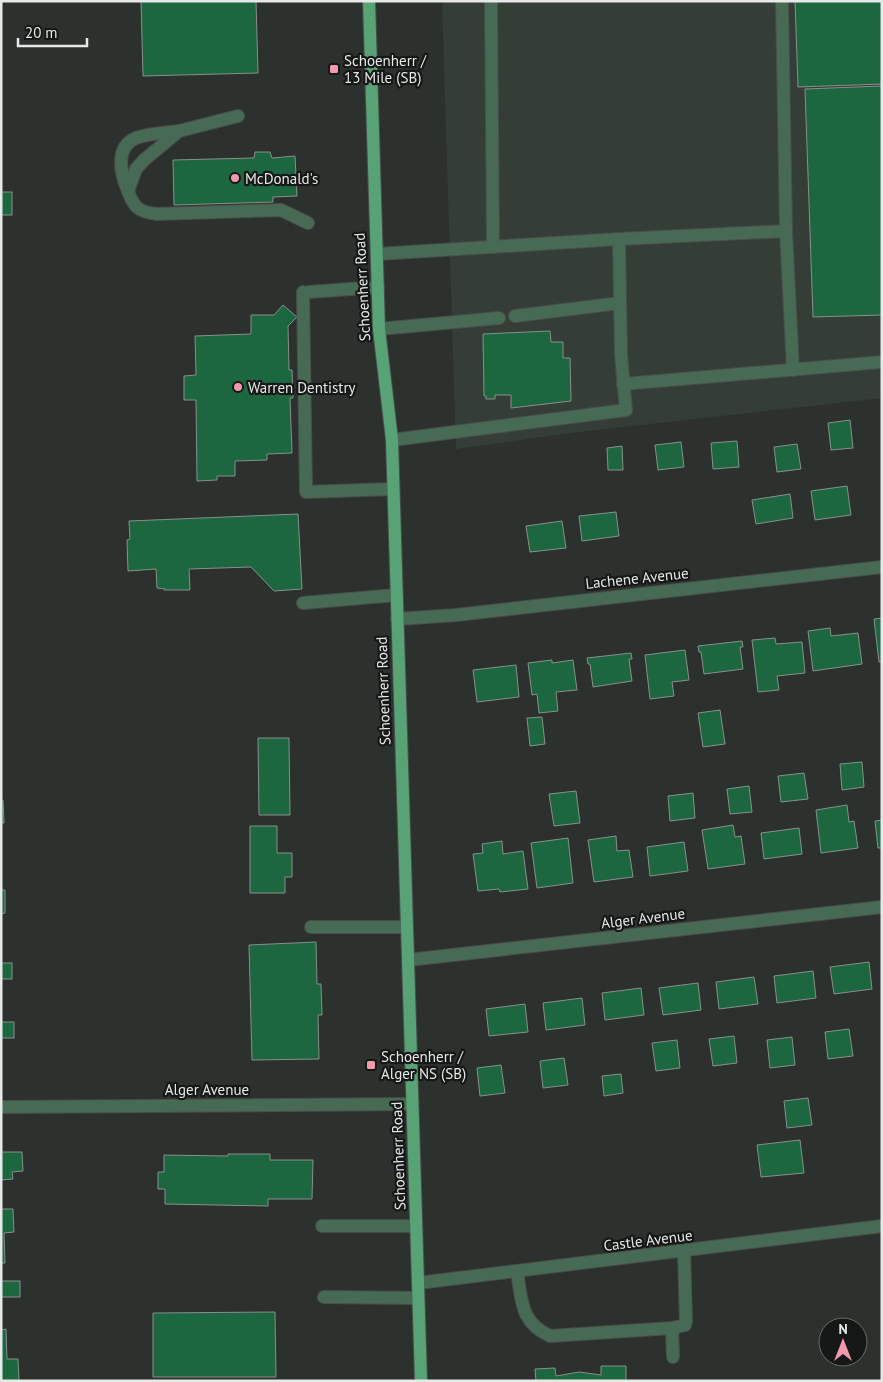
<svg xmlns="http://www.w3.org/2000/svg" width="883" height="1382" viewBox="0 0 883 1382" font-family="'PT Sans',sans-serif">
<style>
.built{fill:#343e37}
.building{fill:#1d6740;stroke:#898f8b}
.lines{fill:none;stroke-linecap:round;stroke-linejoin:round}
.minor-casing{stroke:#4a4e4b;stroke-width:14}
.major-casing{stroke:#4a4e4b;stroke-width:14}
.minor{stroke:#476a54;stroke-width:12}
.major{stroke:#58a376;stroke-width:12}
.poi-dot{fill:#f29aad;stroke:#161817;stroke-width:2}
.labels{text-anchor:middle;dominant-baseline:central;stroke-width:4.5;stroke-linejoin:round;paint-order:stroke}
.poi-label{font-size:15px;fill:#e6e9e7;stroke:#161817;text-anchor:start}
.street-label{font-size:15px;fill:#e6e9e7;stroke:#161817}
</style>
<rect width="100%" height="100%" fill="#2c312d"/>
<path class="built" d="M 442,1 L 882,1 L 882,398 L 578,432 L 456,449 Z"/>
<g class="building">
<path d="M 141,1 L 256,1 L 258,73 L 143,76 Z"/>
<path d="M 795,1 L 882,1 L 882,84 L 798,87 Z"/>
<path d="M 882,86 L 882,315 L 813,317 L 805,89 Z"/>
<path d="M 255,152 L 270,152 L 272,158 L 295,156 L 297,196 L 273,197 L 273,202 L 174,205 L 173,160 L 254,158 Z"/>
<rect x="1" y="192" width="11" height="23"/>
<path d="M 283,305 L 297,317 L 288,326 L 289,370 L 292,370 L 293,398 L 290,398 L 292,453 L 267,454 L 267,460 L 235,461 L 235,476 L 217,476 L 217,480 L 197,481 L 196,400 L 184,400 L 184,376 L 196,375 L 195,336 L 251,334 L 251,315 L 274,315 Z"/>
<path d="M 550,331 L 551,342 L 563,342 L 563,358 L 570,358 L 571,401 L 511,408 L 511,395 L 495,395 L 495,399 L 486,399 L 486,396 L 484,396 L 483,334 Z"/>
<path d="M 850,420 L 853,448 L 831,450 L 828,423 Z"/>
<path d="M 737,441 L 739,467 L 713,469 L 711,443 Z"/>
<path d="M 681,442 L 684,467 L 658,470 L 655,445 Z"/>
<path d="M 797,444 L 801,469 L 777,472 L 774,447 Z"/>
<path d="M 622,446 L 623,470 L 608,470 L 607,448 Z"/>
<path d="M 847,486 L 851,515 L 815,520 L 811,491 Z"/>
<path d="M 790,494 L 793,518 L 756,524 L 752,500 Z"/>
<path d="M 616,512 L 619,536 L 582,541 L 579,516 Z"/>
<path d="M 298,514 L 302,589 L 274,591 L 251,567 L 189,569 L 190,590 L 164,590 L 165,589 L 157,588 L 156,569 L 128,571 L 127,540 L 130,539 L 129,521 Z"/>
<path d="M 562,521 L 566,548 L 530,552 L 526,526 Z"/>
<path d="M 882,618 L 882,662 L 879,662 L 874,619 Z"/>
<path d="M 830,628 L 831,636 L 858,633 L 862,664 L 813,671 L 808,631 Z"/>
<path d="M 775,638 L 776,644 L 802,642 L 805,673 L 777,676 L 779,690 L 758,692 L 752,640 Z"/>
<path d="M 742,641 L 743,647 L 740,647 L 743,669 L 704,674 L 701,652 L 699,652 L 698,646 Z"/>
<path d="M 685,650 L 689,680 L 672,682 L 674,696 L 650,699 L 645,655 Z"/>
<path d="M 631,653 L 632,659 L 629,659 L 632,681 L 593,687 L 590,664 L 588,664 L 587,658 Z"/>
<path d="M 552,660 L 552,663 L 573,660 L 577,690 L 556,692 L 558,711 L 539,713 L 537,694 L 532,695 L 528,663 Z"/>
<path d="M 516,665 L 519,697 L 477,702 L 473,670 Z"/>
<path d="M 720,710 L 725,744 L 703,747 L 698,713 Z"/>
<path d="M 542,717 L 545,744 L 530,746 L 527,718 Z"/>
<path d="M 258,738 L 289,738 L 290,815 L 259,815 Z"/>
<path d="M 862,762 L 864,787 L 842,790 L 840,764 Z"/>
<path d="M 804,773 L 808,799 L 781,802 L 778,776 Z"/>
<path d="M 749,786 L 752,812 L 730,814 L 727,789 Z"/>
<path d="M 576,791 L 580,823 L 554,826 L 549,794 Z"/>
<path d="M 693,793 L 695,818 L 670,821 L 668,796 Z"/>
<path d="M 1,800 L 3,800 L 4,823 L 1,823 Z"/>
<path d="M 847,805 L 849,822 L 854,821 L 858,848 L 821,853 L 816,810 Z"/>
<path d="M 882,820 L 882,848 L 878,848 L 875,821 Z"/>
<path d="M 733,825 L 735,837 L 741,836 L 745,864 L 708,869 L 702,830 Z"/>
<path d="M 250,826 L 277,826 L 277,853 L 292,853 L 292,877 L 285,877 L 285,893 L 250,893 Z"/>
<path d="M 799,828 L 802,854 L 764,859 L 761,833 Z"/>
<path d="M 616,836 L 617,851 L 629,850 L 633,877 L 594,882 L 588,840 Z"/>
<path d="M 568,838 L 573,883 L 537,888 L 531,843 Z"/>
<path d="M 502,841 L 503,854 L 523,851 L 528,889 L 500,892 L 499,889 L 478,891 L 473,854 L 483,853 L 482,844 Z"/>
<path d="M 684,842 L 688,871 L 650,876 L 647,847 Z"/>
<path d="M 1,890 L 5,890 L 5,913 L 1,914 Z"/>
<path d="M 316,942 L 317,984 L 321,984 L 322,1015 L 318,1015 L 319,1059 L 252,1060 L 249,945 Z"/>
<path d="M 869,962 L 872,989 L 834,994 L 830,967 Z"/>
<rect x="1" y="963" width="11" height="16"/>
<path d="M 813,971 L 816,998 L 777,1003 L 774,976 Z"/>
<path d="M 754,977 L 758,1004 L 719,1009 L 716,982 Z"/>
<path d="M 698,983 L 701,1010 L 663,1015 L 659,988 Z"/>
<path d="M 641,988 L 644,1015 L 605,1020 L 602,993 Z"/>
<path d="M 582,998 L 585,1025 L 546,1030 L 543,1003 Z"/>
<path d="M 525,1004 L 528,1032 L 489,1036 L 486,1009 Z"/>
<rect x="1" y="1022" width="13" height="16"/>
<path d="M 849,1029 L 853,1056 L 828,1059 L 825,1032 Z"/>
<path d="M 734,1036 L 737,1063 L 713,1066 L 709,1039 Z"/>
<path d="M 792,1037 L 795,1065 L 770,1068 L 767,1040 Z"/>
<path d="M 677,1040 L 680,1068 L 656,1071 L 652,1043 Z"/>
<path d="M 564,1058 L 568,1085 L 543,1088 L 540,1061 Z"/>
<path d="M 501,1065 L 505,1093 L 480,1096 L 477,1068 Z"/>
<path d="M 621,1074 L 623,1093 L 604,1096 L 602,1076 Z"/>
<path d="M 808,1098 L 812,1125 L 787,1128 L 784,1101 Z"/>
<path d="M 800,1140 L 804,1173 L 761,1177 L 757,1145 Z"/>
<path d="M 1,1152 L 22,1152 L 23,1171 L 12,1172 L 13,1179 L 1,1180 Z"/>
<path d="M 228,1154 L 270,1154 L 270,1160 L 313,1160 L 312,1199 L 268,1199 L 268,1206 L 165,1204 L 165,1189 L 158,1189 L 158,1172 L 164,1172 L 164,1155 L 228,1156 Z"/>
<path d="M 1,1209 L 13,1209 L 14,1232 L 4,1233 L 5,1263 L 1,1263 Z"/>
<rect x="1" y="1281" width="19" height="16"/>
<path d="M 275,1312 L 276,1377 L 153,1377 L 153,1313 Z"/>
<path d="M 6,1329 L 7,1359 L 18,1359 L 19,1381 L 1,1381 L 1,1330 Z"/>
<path d="M 601,1366 L 626,1366 L 626,1381 L 536,1381 L 535,1369 L 555,1368 L 556,1376 L 579,1372 L 601,1375 Z"/>
</g>
<g class="lines">
<defs>
<g id="minor">
<path d="M 491,1 L 493,247"/>
<path d="M 238,116 L 179,131 L 144,160 L 136,169 L 128,191 C 134,208 139,212 157,214 L 281,210 L 308,223"/>
<path d="M 128,191 C 121,175 114,147 136,138 C 149,133 165,133 179,131"/>
<path d="M 786,231 L 793,370"/>
<path d="M 619,239 L 786,231 L 782,1"/>
<path d="M 377,254 L 619,239 L 621,355 L 626,410 L 392,440"/>
<path d="M 303,292 L 306,492 L 392,489"/>
<path d="M 309,292 L 378,287"/>
<path d="M 515,316 L 620,303"/>
<path d="M 379,329 L 499,318"/>
<path d="M 623,384 L 882,362"/>
<path d="M 303,603 L 396,595"/>
<path d="M 397,619 L 456,615 L 882,567"/>
<path d="M 311,927 L 406,927"/>
<path d="M 408,960 L 882,907"/>
<path d="M 1,1107 L 412,1104"/>
<path d="M 322,1226 L 416,1226"/>
<path d="M 517,1272 C 522,1301 520,1322 550,1336 L 672,1328 L 685,1325 L 686,1321 L 684,1252"/>
<path d="M 418,1283 L 882,1226"/>
<path d="M 324,1297 L 418,1298"/>
<path d="M 672,1328 L 673,1357"/>
</g>
<path id="major" d="M 369,1 L 379,329 L 392,440 L 421,1381"/>
</defs>
<use href="#minor" class="minor-casing"/>
<use href="#major" class="major-casing"/>
<use href="#minor" class="minor"/>
<use href="#major" class="major"/>
</g>
<g class="poi-dot">
<rect x="329" y="64" width="10" height="10" rx="2.5"/>
<circle cx="235" cy="178" r="5"/>
<circle cx="238" cy="387" r="5"/>
<rect x="366" y="1060" width="10" height="10" rx="2.5"/>
</g>
<g class="labels">
<g class="poi-label">
<text x="344" y="60">Schoenherr /<tspan x="344" dy="17">13 Mile (SB)</tspan></text>
<text x="245" y="178">McDonald's</text>
<text x="248" y="387">Warren Dentistry</text>
<text x="381" y="1056">Schoenherr /<tspan x="381" dy="17">Alger NS (SB)</tspan></text>
</g>
<g class="street-label">
<text transform="translate(362 287) rotate(-93)">Schoenherr Road</text>
<text transform="translate(637 578) rotate(-6)">Lachene Avenue</text>
<text transform="translate(383 691) rotate(-92)">Schoenherr Road</text>
<text transform="translate(643 918) rotate(-7)">Alger Avenue</text>
<text x="207" y="1089">Alger Avenue</text>
<text transform="translate(398 1156) rotate(-92)">Schoenherr Road</text>
<text transform="translate(648 1240) rotate(-7)">Castle Avenue</text>
</g>
</g>
<rect width="883" height="1382" fill="none" stroke="#e6e9e7" stroke-width="5"/>
<g transform="translate(843 1342)"><circle r="24" fill="#161817" stroke="#696c6a"/>
<path d="M0-4L9 19L0 12L-9 19Z" fill="#f29aad"/>
<text y="-8" font-size="14" font-weight="bold" text-anchor="middle" fill="#e6e9e7">N</text>
</g>
<path d="M18 38v8h69v-8" fill="none" stroke="#e6e9e7" stroke-width="2.5"/>
<text x="25" y="38" font-size="15" fill="#e6e9e7" stroke="#161817" stroke-width="4" paint-order="stroke">20 m</text>
</svg>
